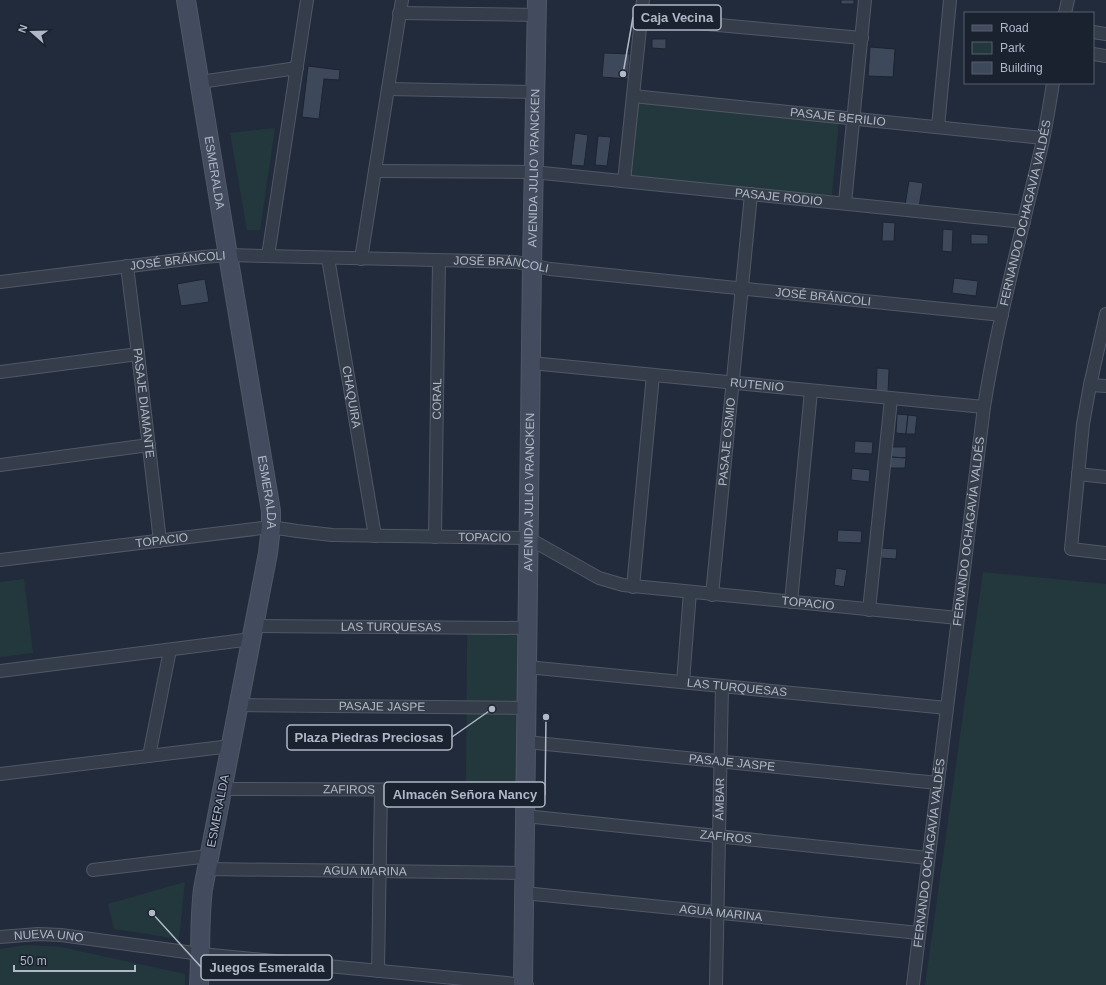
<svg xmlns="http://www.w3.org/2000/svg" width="1106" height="985" viewBox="0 0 1106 985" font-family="Helvetica,sans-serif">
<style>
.green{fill:#23383c}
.building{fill:#3d495b;stroke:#1c2432}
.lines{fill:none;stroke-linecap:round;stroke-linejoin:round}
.street-casing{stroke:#505866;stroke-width:14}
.secondary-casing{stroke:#505866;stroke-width:20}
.street{stroke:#353d4b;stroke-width:12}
.secondary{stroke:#434c5e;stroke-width:18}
.labels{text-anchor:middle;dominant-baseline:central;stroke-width:3;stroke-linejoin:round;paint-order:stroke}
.street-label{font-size:12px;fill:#b0b8c7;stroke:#1a2230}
.leader{fill:none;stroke:#b0b8c7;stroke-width:1.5}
.callout-dot{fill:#b0b8c7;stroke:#1a2230;stroke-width:1.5}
.callout{fill:#1a2230;stroke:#b0b8c7;stroke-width:1.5}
.callout-label{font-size:13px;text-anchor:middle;font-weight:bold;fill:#b0b8c7}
</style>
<rect width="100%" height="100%" fill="#212b3b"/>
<g class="green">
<path d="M 636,103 L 839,121 L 832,195 L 629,177 Z"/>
<path d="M 275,128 L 260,230 L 247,230 L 230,133 Z"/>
<path d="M 983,572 L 1106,584 L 1106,985 L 925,985 Z"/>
<path d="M 24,579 L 33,653 L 0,657 L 0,582 Z"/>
<path d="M 520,629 L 517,788 L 466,787 L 467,631 Z"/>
<path d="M 185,882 L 179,939 L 114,929 L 108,904 Z"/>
<path d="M 26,945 L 61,947 L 185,974 L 185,985 L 0,985 L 0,949 Z"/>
</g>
<g class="building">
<rect x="841" y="0" width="13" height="4"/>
<path d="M 652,39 L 666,39 L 666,49 L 652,48 Z"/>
<path d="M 870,47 L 895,49 L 893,77 L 868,76 Z"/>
<path d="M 604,53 L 630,54 L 628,79 L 602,77 Z"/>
<path d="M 308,66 L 340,70 L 339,80 L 324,79 L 319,119 L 302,117 Z"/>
<path d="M 575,133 L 588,135 L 584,166 L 571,165 Z"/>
<path d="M 598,136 L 611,137 L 607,166 L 595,165 Z"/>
<path d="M 909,181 L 923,183 L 919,207 L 905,205 Z"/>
<path d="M 883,222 L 895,223 L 894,241 L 882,241 Z"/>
<path d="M 943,229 L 953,230 L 952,252 L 942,251 Z"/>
<path d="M 971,234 L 988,235 L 988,244 L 971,244 Z"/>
<path d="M 954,278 L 978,281 L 976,296 L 952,293 Z"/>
<path d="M 205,279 L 209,302 L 181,306 L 177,284 Z"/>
<path d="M 877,368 L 889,369 L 888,393 L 876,392 Z"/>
<path d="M 897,414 L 908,415 L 906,434 L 896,433 Z"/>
<path d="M 908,415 L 917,416 L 915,434 L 906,434 Z"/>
<path d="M 855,441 L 873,442 L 872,454 L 854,453 Z"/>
<path d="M 891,447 L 906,447 L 906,458 L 891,457 Z"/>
<path d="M 891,457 L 906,458 L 905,468 L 890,468 Z"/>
<path d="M 852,468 L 870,470 L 869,482 L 851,480 Z"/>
<path d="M 838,530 L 862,531 L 861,543 L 837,542 Z"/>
<path d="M 882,548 L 897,549 L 896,559 L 881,558 Z"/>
<path d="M 836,568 L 847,570 L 844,587 L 834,585 Z"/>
<rect x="542" y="712" width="8" height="10"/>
</g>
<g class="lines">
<defs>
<g id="street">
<path d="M 399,13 L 537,15"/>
<path d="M 1065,13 L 1068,0"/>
<path d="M 641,18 L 862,38"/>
<path d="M 1093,32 L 1106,34"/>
<path d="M 1093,54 L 1106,56"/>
<path d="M 200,82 L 297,68"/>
<path d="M 388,89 L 535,92"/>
<path id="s1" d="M 633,96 L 1043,138"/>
<path d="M 938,127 L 950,0"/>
<path id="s2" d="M 375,171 L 533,172 L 1024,222"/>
<path d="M 624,181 L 643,0"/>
<path d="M 845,203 L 865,0"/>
<path d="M 268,256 L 307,0"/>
<path id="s3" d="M 328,258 L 375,536"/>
<path d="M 361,259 L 402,0"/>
<path id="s4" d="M 127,266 L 138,354 L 160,541"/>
<path id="s5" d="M 0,282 L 203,257 L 228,255 L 516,262 L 550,269 L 1002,315"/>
<path d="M 1106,314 L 1090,385 L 1083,424 L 1071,549 L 1106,553"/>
<path id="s6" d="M 531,363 L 984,407"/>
<path d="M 0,372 L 138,354"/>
<path d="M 1090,385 L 1106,386"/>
<path d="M 0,465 L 149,445"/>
<path d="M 1078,474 L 1106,477"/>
<path id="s7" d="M 435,537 L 439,261"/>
<path id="s8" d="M 0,560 L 271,527 L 297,531 L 332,535 L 528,538 L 599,578 L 623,585 L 958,618"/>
<path d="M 633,587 L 653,375"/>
<path id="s9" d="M 712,595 L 751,194"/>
<path d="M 791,602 L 811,391"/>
<path d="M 869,610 L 891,399"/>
<path id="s10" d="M 254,626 L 527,628"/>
<path id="s11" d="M 527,667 L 947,708"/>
<path d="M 0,671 L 252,639"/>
<path d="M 683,682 L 690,592"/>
<path id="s12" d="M 239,705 L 526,708"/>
<path id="s13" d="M 526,742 L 938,783"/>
<path d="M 149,756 L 170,650"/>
<path d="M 0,774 L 231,746"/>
<path id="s14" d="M 222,789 L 525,790"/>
<path id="s15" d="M 525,816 L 928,858"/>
<path id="s16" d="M 206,869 L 524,873"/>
<path d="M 93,870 L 209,856"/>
<path id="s17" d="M 524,893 L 919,933"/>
<path id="s18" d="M 0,937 L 38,934 L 61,935 L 201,954 L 527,985"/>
<path d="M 378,971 L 381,790"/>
<path id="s19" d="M 716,985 L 722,686"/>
<path id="s20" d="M 913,985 L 984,407 C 998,317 1023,229 1043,140 C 1047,121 1050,102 1053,83"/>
</g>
<g id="secondary">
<path id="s21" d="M 186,0 L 228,255 L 271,511 L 271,527 L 268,553 L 203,889 C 199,921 201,953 199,985"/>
<path id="s22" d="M 523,985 L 532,266 L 537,0"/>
</g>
</defs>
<use href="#street" class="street-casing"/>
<use href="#secondary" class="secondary-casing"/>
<use href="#street" class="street"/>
<use href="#secondary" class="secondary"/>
</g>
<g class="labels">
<g class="street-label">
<text stroke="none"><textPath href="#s1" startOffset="206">PASAJE BERILIO</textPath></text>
<text stroke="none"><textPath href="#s22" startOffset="817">AVENIDA JULIO VRANCKEN</textPath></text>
<text stroke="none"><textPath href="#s21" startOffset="175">ESMERALDA</textPath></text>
<text stroke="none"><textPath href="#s2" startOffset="405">PASAJE RODIO</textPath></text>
<text stroke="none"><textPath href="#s20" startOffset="781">FERNANDO OCHAGAVÍA VALDÉS</textPath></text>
<text stroke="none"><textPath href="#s5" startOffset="179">JOSÉ BRÁNCOLI</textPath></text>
<text stroke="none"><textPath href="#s5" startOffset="503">JOSÉ BRÁNCOLI</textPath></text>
<text stroke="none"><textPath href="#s5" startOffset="827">JOSÉ BRÁNCOLI</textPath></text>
<text stroke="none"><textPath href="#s6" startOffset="227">RUTENIO</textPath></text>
<text stroke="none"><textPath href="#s3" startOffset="141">CHAQUIRA</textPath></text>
<text stroke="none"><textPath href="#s7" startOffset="138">CORAL</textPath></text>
<text stroke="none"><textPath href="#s4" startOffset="138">PASAJE DIAMANTE</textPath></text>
<text stroke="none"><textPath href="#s9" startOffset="154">PASAJE OSMIO</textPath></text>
<text stroke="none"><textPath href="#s22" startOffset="493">AVENIDA JULIO VRANCKEN</textPath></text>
<text stroke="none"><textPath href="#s21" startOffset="499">ESMERALDA</textPath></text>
<text stroke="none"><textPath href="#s20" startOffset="457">FERNANDO OCHAGAVÍA VALDÉS</textPath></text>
<text stroke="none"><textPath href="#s8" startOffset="487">TOPACIO</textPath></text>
<text stroke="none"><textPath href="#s8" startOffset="163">TOPACIO</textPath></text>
<text stroke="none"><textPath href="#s8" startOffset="823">TOPACIO</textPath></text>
<text stroke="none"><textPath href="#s10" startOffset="137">LAS TURQUESAS</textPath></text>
<text stroke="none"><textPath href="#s11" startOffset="211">LAS TURQUESAS</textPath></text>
<text stroke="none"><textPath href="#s12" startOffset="143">PASAJE JASPE</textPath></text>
<text stroke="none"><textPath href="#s13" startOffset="207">PASAJE JASPE</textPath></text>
<text stroke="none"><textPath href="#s14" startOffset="127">ZAFIROS</textPath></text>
<text stroke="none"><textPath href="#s19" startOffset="186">ÁMBAR</textPath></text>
<text transform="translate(218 811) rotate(-79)">ESMERALDA</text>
<text stroke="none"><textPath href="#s15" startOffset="202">ZAFIROS</textPath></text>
<text stroke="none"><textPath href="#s20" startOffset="133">FERNANDO OCHAGAVÍA VALDÉS</textPath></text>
<text stroke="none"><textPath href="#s16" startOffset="159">AGUA MARINA</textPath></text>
<text stroke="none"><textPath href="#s17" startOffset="198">AGUA MARINA</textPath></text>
<text stroke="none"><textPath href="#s18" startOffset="49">NUEVA UNO</textPath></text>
</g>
</g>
<path class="leader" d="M623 74L633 17M492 709L452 737M546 717L545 795M152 913L201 967"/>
<g class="callout-dot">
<circle cx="623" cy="74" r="4"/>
<circle cx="492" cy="709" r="4"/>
<circle cx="546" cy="717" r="4"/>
<circle cx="152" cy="913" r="4"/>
</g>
<g class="callout">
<rect x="633" y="5" width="88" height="25" rx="4"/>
<rect x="287" y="725" width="165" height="25" rx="4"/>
<rect x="384" y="782" width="161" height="25" rx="4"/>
<rect x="201" y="955" width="131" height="25" rx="4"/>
</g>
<g class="callout-label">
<text x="677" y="22">Caja Vecina</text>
<text x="369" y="742">Plaza Piedras Preciosas</text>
<text x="465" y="799">Almacén Señora Nancy</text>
<text x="267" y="972">Juegos Esmeralda</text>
</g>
<rect x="964" y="12" width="130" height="72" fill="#1a2230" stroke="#565e6c"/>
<rect x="972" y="25" width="20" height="6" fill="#434c5e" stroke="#565e6c"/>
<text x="1000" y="32" font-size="12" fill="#b0b8c7">Road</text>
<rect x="972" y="42" width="20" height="12" fill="#23383c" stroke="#565e6c"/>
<text x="1000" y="52" font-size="12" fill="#b0b8c7">Park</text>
<rect x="972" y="62" width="20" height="12" fill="#3d495b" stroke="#565e6c"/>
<text x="1000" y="72" font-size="12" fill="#b0b8c7">Building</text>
<g transform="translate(32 32) rotate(290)" stroke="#1a2230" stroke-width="3" paint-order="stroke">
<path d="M0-3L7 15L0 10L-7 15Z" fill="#b0b8c7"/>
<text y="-6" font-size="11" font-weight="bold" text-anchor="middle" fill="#b0b8c7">N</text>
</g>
<path d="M14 965v6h121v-6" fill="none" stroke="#b0b8c7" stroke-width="2"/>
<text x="20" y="965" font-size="12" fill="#b0b8c7" stroke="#1a2230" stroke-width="3" paint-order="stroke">50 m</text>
</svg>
